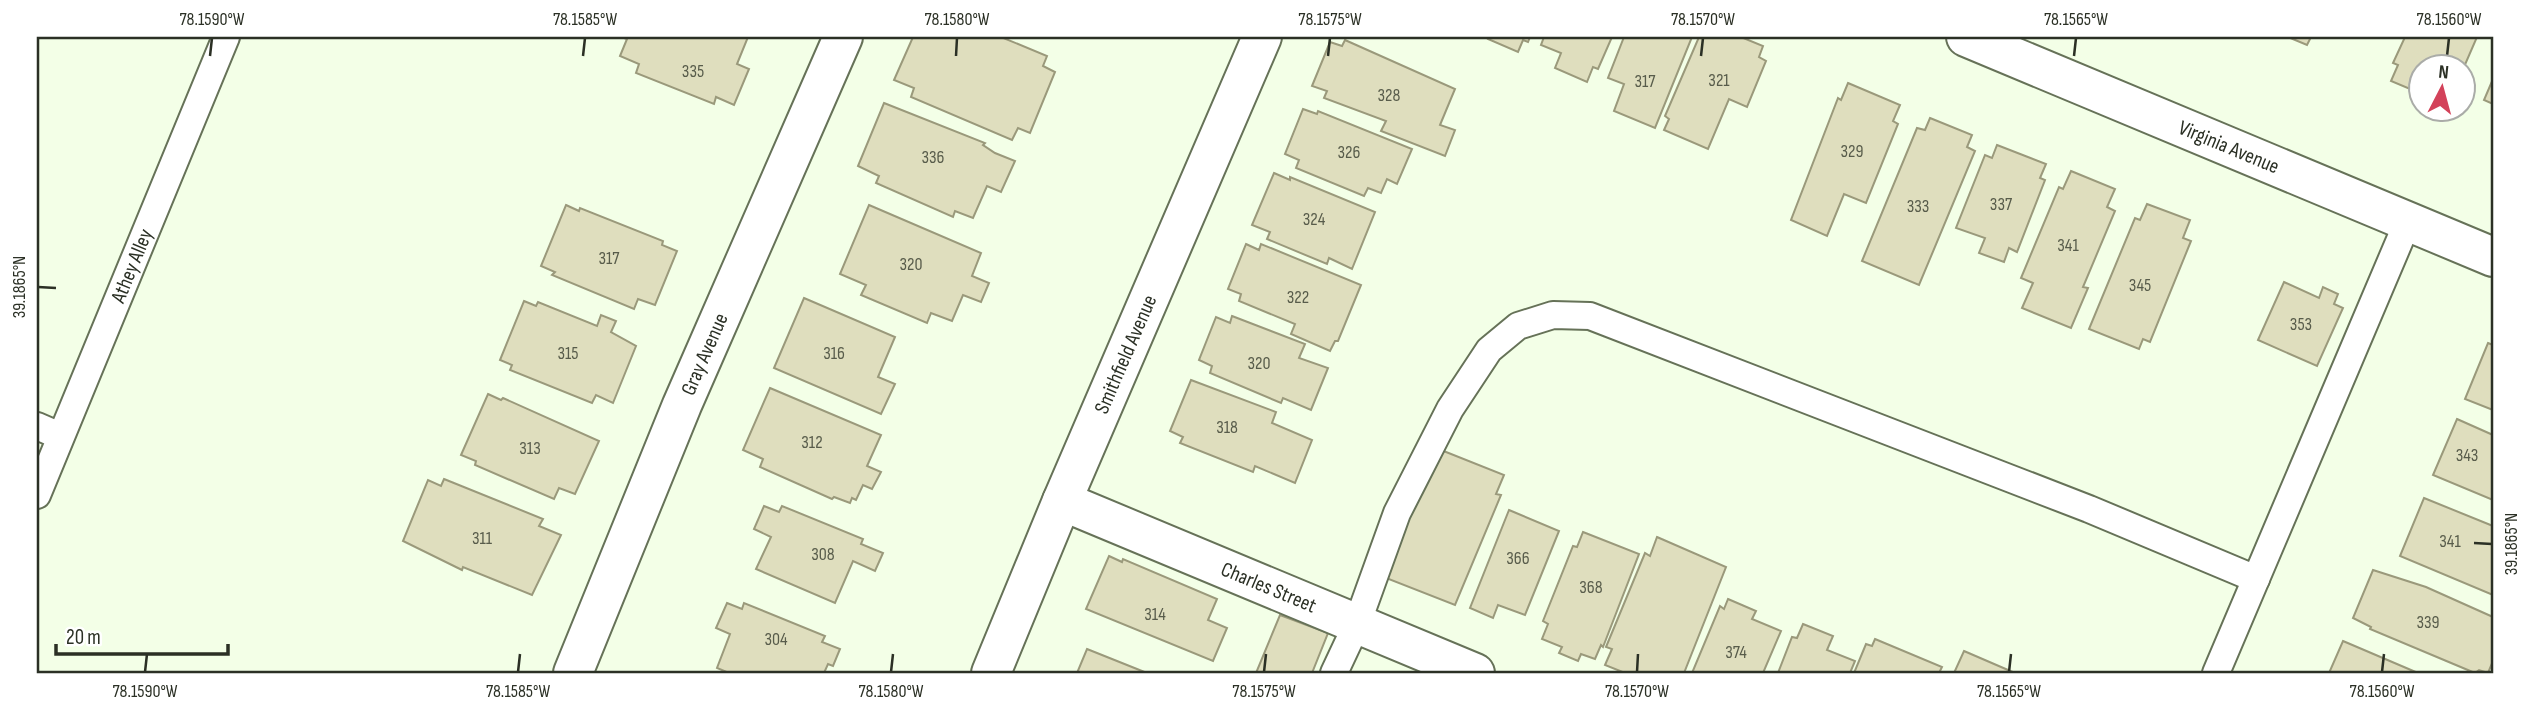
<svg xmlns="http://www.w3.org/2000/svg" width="2530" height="710" viewBox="0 0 2530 710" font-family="'Sofia Sans Condensed',sans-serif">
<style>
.building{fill:#dfdebe;stroke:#9a997b;stroke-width:2}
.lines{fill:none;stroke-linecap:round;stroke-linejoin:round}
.service-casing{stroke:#667258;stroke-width:30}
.minor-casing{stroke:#667258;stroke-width:42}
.tertiary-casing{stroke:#667258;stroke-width:42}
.service{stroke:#fff;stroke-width:26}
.minor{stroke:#fff;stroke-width:38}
.tertiary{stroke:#fff;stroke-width:38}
.ticks{fill:none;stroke:#2b3025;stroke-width:2.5}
.labels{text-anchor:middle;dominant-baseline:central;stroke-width:5;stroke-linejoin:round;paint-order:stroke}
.number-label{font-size:18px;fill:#585c4b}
.street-label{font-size:21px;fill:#2b3025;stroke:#fff}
.neatline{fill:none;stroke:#2b3025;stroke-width:2.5}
.ticks-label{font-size:18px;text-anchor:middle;fill:#2b3025}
</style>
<rect width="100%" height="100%" fill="#f3ffe7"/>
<g class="building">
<path d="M 621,37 L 748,37 L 737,64 L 749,69 L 734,105 L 716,97 L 714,104 L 636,73 L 639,64 L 620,56 L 627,39 Z"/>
<path d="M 913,37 L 1001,37 L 1047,56 L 1043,66 L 1055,72 L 1030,133 L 1018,128 L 1012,140 L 911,97 L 914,88 L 894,80 Z"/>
<path d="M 1489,37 L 1530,37 L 1528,42 L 1523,40 L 1518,52 L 1488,39 Z"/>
<path d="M 1544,37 L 1612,37 L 1598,69 L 1593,67 L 1587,82 L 1555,68 L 1561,53 L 1541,45 Z"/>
<path d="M 1624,37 L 1692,37 L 1655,128 L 1614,111 L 1624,84 L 1608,78 Z"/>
<path d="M 1699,37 L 1741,37 L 1763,46 L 1759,57 L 1766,61 L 1747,107 L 1729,99 L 1708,149 L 1664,130 L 1669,119 L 1665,116 Z"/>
<path d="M 2288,37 L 2311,37 L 2307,45 Z"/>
<path d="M 2405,37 L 2477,37 L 2464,67 L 2422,66 L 2422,94 L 2391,81 L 2398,65 L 2393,63 Z"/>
<path d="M 1345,40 L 1455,89 L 1440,125 L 1455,130 L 1445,156 L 1381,131 L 1386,121 L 1324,98 L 1327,91 L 1312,86 L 1330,42 L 1342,46 Z"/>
<path d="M 2493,79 L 2493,104 L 2484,100 Z"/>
<path d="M 1848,83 L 1900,105 L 1893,121 L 1898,124 L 1866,203 L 1844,194 L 1827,236 L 1791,220 L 1838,98 L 1841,100 Z"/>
<path d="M 884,103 L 985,143 L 983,145 L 995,153 L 1015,161 L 1001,192 L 987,186 L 973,218 L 955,211 L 953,217 L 876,183 L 879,176 L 858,166 Z"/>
<path d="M 1303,109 L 1317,114 L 1318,111 L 1412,149 L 1397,184 L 1387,179 L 1381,193 L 1368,188 L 1364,196 L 1296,168 L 1299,160 L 1285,154 Z"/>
<path d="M 1930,118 L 1972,135 L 1967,147 L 1975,151 L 1919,285 L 1862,261 L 1917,128 L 1925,130 Z"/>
<path d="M 1997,145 L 2046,164 L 2040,178 L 2045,180 L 2017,252 L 2009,248 L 2004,262 L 1979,253 L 1985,238 L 1956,228 L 1985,155 L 1992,158 Z"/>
<path d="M 2071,171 L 2115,189 L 2107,207 L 2115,211 L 2083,287 L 2088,288 L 2071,328 L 2022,308 L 2033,283 L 2021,278 L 2059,187 L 2063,189 Z"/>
<path d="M 1274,173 L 1290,180 L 1290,177 L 1375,212 L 1352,269 L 1329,258 L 1327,264 L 1267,239 L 1270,232 L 1252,225 Z"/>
<path d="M 2147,204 L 2190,220 L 2183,238 L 2191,241 L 2150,342 L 2143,339 L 2139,349 L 2089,329 L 2135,218 L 2140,220 Z"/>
<path d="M 566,205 L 579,211 L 580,208 L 663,241 L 662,245 L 677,251 L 655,305 L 638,299 L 634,309 L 552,275 L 555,272 L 541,266 Z"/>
<path d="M 869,205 L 981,253 L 972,276 L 989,283 L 981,302 L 963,295 L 952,321 L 931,313 L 927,323 L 861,295 L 866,285 L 840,274 Z"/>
<path d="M 1246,244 L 1259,250 L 1261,244 L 1361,285 L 1338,341 L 1335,341 L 1330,351 L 1291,334 L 1295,324 L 1239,301 L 1241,294 L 1228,289 Z"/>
<path d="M 2284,282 L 2319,298 L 2323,287 L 2338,294 L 2334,304 L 2343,308 L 2317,366 L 2258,340 Z"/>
<path d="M 804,298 L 895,337 L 878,377 L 895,384 L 881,414 L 774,368 Z"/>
<path d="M 524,301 L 536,306 L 538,302 L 597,326 L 601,315 L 616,321 L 611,332 L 636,346 L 613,403 L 596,395 L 592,403 L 510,370 L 512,365 L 500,360 Z"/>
<path d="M 1232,316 L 1305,344 L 1299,358 L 1328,368 L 1311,410 L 1283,398 L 1281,403 L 1210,373 L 1212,366 L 1199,360 L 1216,317 L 1230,323 Z"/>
<path d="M 2488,343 L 2493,345 L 2493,410 L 2465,399 Z"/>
<path d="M 1191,380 L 1276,412 L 1272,423 L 1312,440 L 1295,483 L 1255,466 L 1253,472 L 1180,443 L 1183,437 L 1170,431 Z"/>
<path d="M 770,388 L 881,435 L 867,466 L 881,472 L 872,489 L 863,485 L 856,500 L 852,498 L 850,503 L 834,497 L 832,499 L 760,467 L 763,459 L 743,450 Z"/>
<path d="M 488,394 L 501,400 L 503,398 L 599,441 L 575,494 L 559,488 L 554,499 L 475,465 L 476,461 L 461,455 Z"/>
<path d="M 2457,419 L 2493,435 L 2493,500 L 2433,475 Z"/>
<path d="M 1436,448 L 1504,475 L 1496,494 L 1501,495 L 1455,605 L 1386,578 L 1424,465 Z"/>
<path d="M 444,479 L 543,519 L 539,526 L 561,535 L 532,595 L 463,567 L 462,570 L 403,541 L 428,480 L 441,486 Z"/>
<path d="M 2424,498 L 2493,526 L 2493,595 L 2400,556 Z"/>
<path d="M 764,506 L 779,512 L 782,506 L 863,539 L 861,544 L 883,553 L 875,571 L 853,561 L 835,603 L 756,569 L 771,537 L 754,529 Z"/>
<path d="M 1509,510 L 1559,531 L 1525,615 L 1498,605 L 1493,618 L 1470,608 Z"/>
<path d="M 1583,532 L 1639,554 L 1603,647 L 1601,645 L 1595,659 L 1581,654 L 1578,661 L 1559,653 L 1562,647 L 1542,639 L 1548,624 L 1543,621 L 1573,546 L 1577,547 Z"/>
<path d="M 1657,537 L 1726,567 L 1684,673 L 1625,673 L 1605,665 L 1612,649 L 1606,647 L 1645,553 L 1650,556 Z"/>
<path d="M 1109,556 L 1122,562 L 1123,559 L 1217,599 L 1208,620 L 1227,628 L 1213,661 L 1086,609 Z"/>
<path d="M 2373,570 L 2426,587 L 2493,617 L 2493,661 L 2488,673 L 2479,670 L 2475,673 L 2370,629 L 2371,627 L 2353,618 Z"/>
<path d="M 1728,599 L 1756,611 L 1752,619 L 1781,631 L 1763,673 L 1692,673 L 1720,606 L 1724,609 Z"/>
<path d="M 727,603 L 742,609 L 744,603 L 825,636 L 822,642 L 840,649 L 833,666 L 828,664 L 824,673 L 729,673 L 717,668 L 730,634 L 716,628 Z"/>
<path d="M 1280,615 L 1328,633 L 1312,673 L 1256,673 Z"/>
<path d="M 1803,624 L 1833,636 L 1827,650 L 1855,661 L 1850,673 L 1778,673 L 1792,637 L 1797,638 Z"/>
<path d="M 1875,639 L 1942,667 L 1939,673 L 1854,673 L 1866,644 L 1872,646 Z"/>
<path d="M 2343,641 L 2418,673 L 2329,673 Z"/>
<path d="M 1087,649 L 1147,673 L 1077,673 Z"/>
<path d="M 1964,651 L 2015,673 L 1954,673 Z"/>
</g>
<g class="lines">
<defs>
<g id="service">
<path d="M 37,426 L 60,436"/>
<path id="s1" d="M 37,495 L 226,37"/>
<path d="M 1334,673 L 1357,624 L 1397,513 L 1450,409 L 1489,350 L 1518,326 L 1553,315 L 1590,316 L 2089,509 L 2256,579"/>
<path d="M 2216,673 L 2408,221"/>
</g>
<g id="minor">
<path id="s2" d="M 1966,37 L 2493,257"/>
<path id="s3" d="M 1062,501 L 1475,673"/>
<path id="s4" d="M 573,673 L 682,405 L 843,37"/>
</g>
<g id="tertiary">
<path id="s5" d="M 991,673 L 1062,501 L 1262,37"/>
</g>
</defs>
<use href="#service" class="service-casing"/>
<use href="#minor" class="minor-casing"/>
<use href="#tertiary" class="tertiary-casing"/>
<use href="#service" class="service"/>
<use href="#minor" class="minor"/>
<use href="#tertiary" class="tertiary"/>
</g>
<path class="ticks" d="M 210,56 L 212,38M 583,56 L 585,38M 956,56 L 957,38M 1328,56 L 1330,38M 1701,56 L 1703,38M 2074,56 L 2076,38M 2447,56 L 2449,38M 38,287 L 56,288M 2474,543 L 2492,544M 145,672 L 147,654M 518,672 L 520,654M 891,672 L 893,654M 1264,672 L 1266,654M 1637,672 L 1638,654M 2009,672 L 2011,654M 2382,672 L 2384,654"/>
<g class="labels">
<g class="number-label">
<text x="693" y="71">335</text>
<text x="1719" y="80">321</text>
<text x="1645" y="81">317</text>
<text x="1389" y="95">328</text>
<text x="1852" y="151">329</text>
<text x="1349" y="152">326</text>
<text x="933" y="157">336</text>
<text x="2001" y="204">337</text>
<text x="1918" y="206">333</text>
<text x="1314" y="219">324</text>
<text x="2068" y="245">341</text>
<text x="609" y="258">317</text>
<text x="911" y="264">320</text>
<text x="2140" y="285">345</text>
<text x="1298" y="297">322</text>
<text x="2301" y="324">353</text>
<text x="568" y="353">315</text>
<text x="834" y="353">316</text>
<text x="1259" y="363">320</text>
<text x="1227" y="427">318</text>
<text x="812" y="442">312</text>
<text x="530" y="448">313</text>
<text x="2467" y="455">343</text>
<text x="482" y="538">311</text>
<text x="2450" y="541">341</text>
<text x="823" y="554">308</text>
<text x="1518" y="558">366</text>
<text x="1591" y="587">368</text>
<text x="1155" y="614">314</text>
<text x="2428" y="622">339</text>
<text x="776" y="639">304</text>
<text x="1736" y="652">374</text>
</g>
<g class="street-label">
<text stroke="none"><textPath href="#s2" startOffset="285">Virginia Avenue</textPath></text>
<text stroke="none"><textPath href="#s1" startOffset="248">Athey Alley</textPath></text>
<text stroke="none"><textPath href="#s4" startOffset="345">Gray Avenue</textPath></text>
<text stroke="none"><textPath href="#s5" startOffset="346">Smithfield Avenue</textPath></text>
<text stroke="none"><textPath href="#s3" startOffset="224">Charles Street</textPath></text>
</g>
</g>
<rect width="2530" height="710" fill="none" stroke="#ffffff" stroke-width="77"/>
<g transform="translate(2442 88) rotate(6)"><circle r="33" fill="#ffffff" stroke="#aaaca8" stroke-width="2"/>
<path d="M0-5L12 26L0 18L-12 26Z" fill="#d3425a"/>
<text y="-10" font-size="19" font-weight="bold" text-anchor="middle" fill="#2b3025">N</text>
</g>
<path d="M56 644v10h172v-10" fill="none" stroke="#2b3025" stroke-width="3.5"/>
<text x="66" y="644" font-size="21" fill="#2b3025" stroke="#ffffff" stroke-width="5" paint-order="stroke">20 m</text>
<rect x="38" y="38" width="2454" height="634" class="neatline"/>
<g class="ticks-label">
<text x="212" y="25">78.1590°W</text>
<text x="585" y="25">78.1585°W</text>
<text x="957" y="25">78.1580°W</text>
<text x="1330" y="25">78.1575°W</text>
<text x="1703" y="25">78.1570°W</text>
<text x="2076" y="25">78.1565°W</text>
<text x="2449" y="25">78.1560°W</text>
<text transform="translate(19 287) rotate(-90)" y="6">39.1865°N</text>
<text transform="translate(2511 544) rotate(-90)" y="6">39.1865°N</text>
<text x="145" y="697">78.1590°W</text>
<text x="518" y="697">78.1585°W</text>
<text x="891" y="697">78.1580°W</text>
<text x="1264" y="697">78.1575°W</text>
<text x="1637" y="697">78.1570°W</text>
<text x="2009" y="697">78.1565°W</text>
<text x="2382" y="697">78.1560°W</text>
</g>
</svg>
